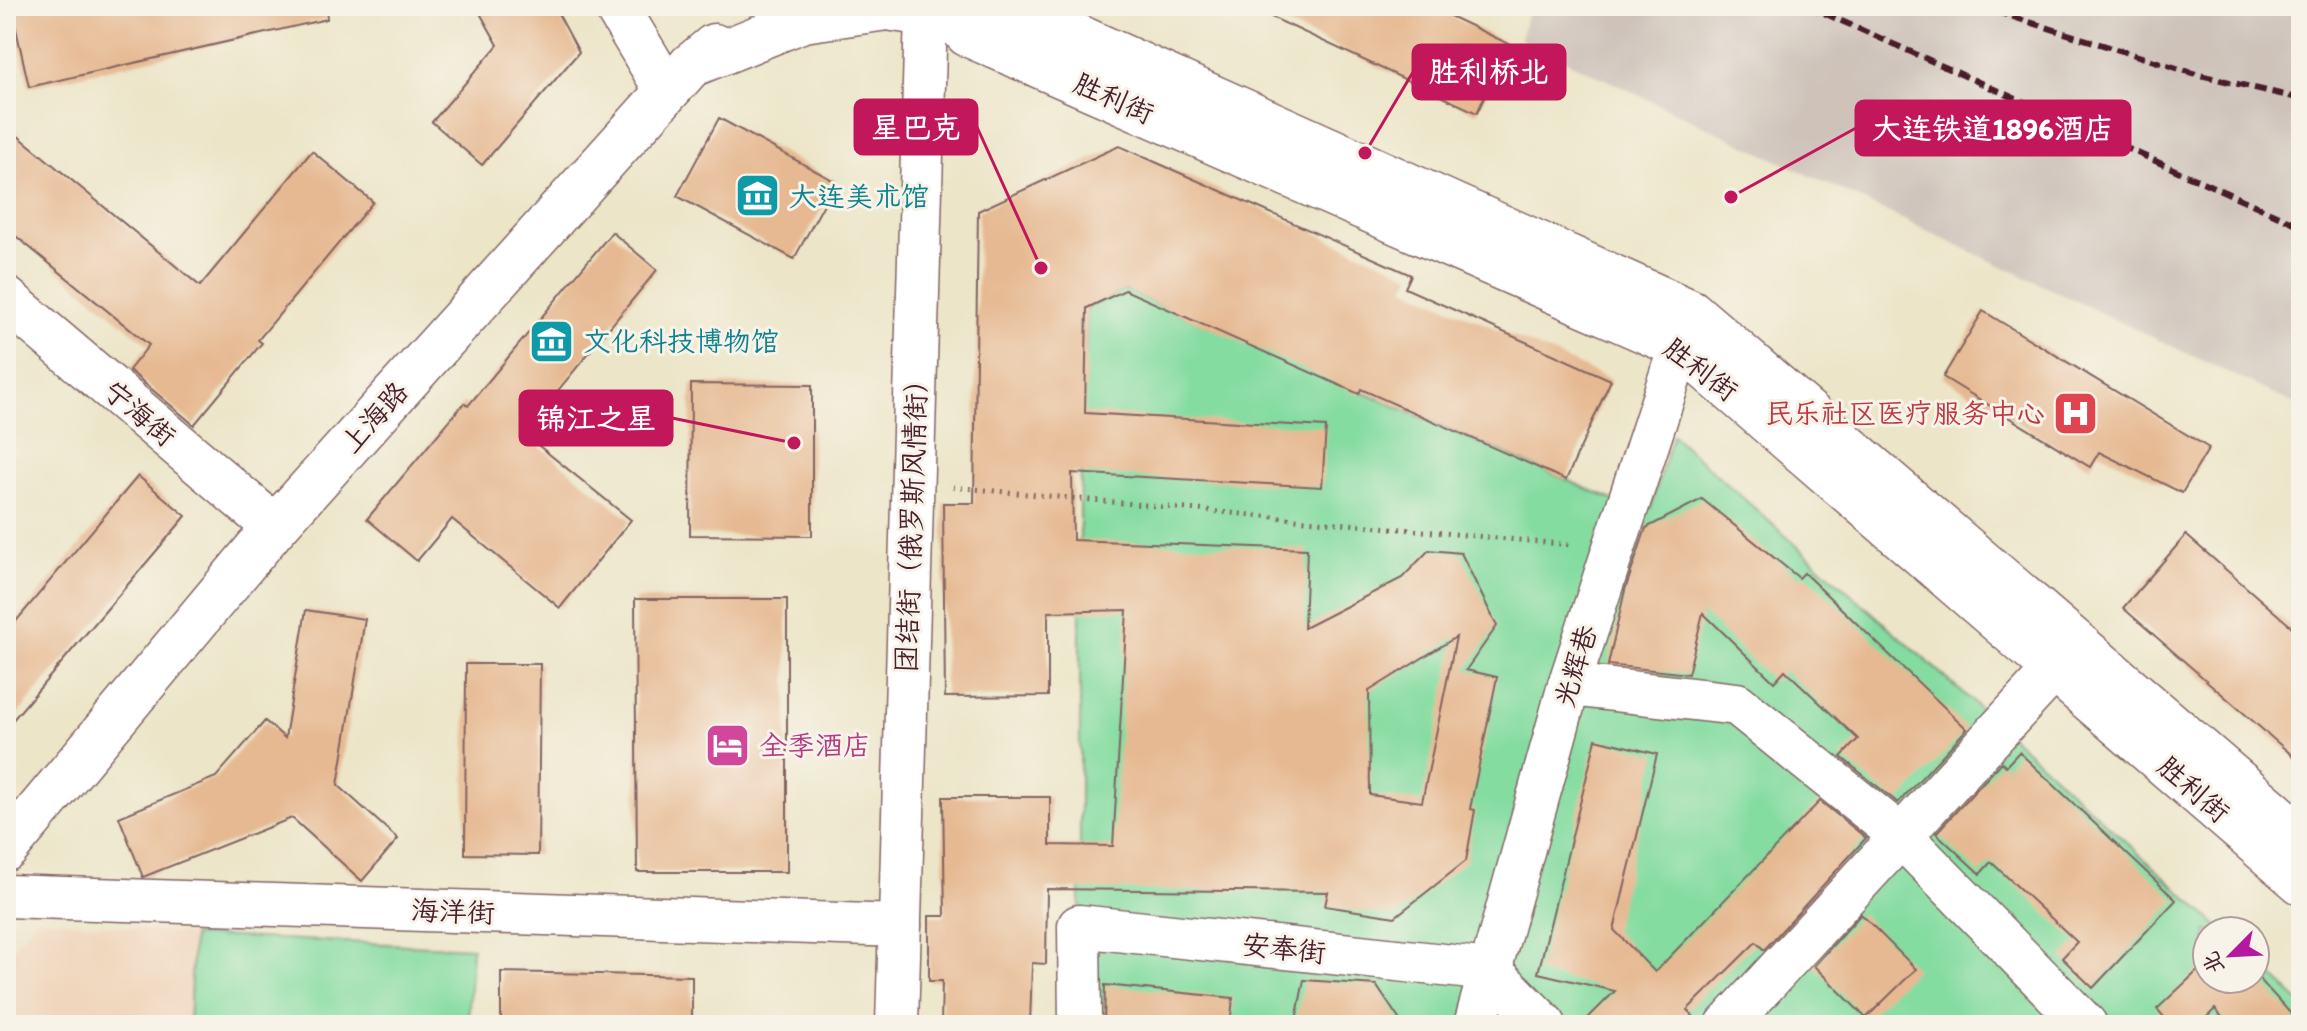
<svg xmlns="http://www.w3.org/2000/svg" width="2307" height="1031" viewBox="0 0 2307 1031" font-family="Itim,'LXGW WenKai TC',sans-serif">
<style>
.built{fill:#f0d6bc}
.industrial{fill:#cec2b9}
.green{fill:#84dca0;stroke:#677e66;stroke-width:2}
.building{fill:#e6b992;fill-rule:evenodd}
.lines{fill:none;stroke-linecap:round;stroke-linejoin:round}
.street-casing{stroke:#836462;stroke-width:45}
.secondary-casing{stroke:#836462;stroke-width:47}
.path{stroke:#836462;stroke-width:5;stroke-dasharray:2 6;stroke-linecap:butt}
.street{stroke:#fff;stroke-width:42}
.secondary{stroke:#fff;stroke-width:44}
.rail{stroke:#4a1f2b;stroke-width:6;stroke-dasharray:12 6;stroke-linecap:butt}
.labels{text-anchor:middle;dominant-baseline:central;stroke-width:6;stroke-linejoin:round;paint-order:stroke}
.street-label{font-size:28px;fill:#4a1f2b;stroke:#f7f3e8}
.culture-label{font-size:28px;fill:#0d838f;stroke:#f7f3e8;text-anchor:start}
.health-label{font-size:28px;fill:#be3a42;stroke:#f7f3e8;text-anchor:end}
.hotel-label{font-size:28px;fill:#b23c85;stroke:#f7f3e8;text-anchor:start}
.leader{fill:none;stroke:#c2185b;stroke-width:3}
.callout-dot{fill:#c2185b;stroke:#f7f3e8;stroke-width:3}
.callout{fill:#c2185b;stroke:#c2185b;stroke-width:3}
.callout-label{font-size:30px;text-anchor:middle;font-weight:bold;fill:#fff}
</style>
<rect width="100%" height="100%" fill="#f7f3e8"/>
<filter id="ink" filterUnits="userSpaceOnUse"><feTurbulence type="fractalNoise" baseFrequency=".0125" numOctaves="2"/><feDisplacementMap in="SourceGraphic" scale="16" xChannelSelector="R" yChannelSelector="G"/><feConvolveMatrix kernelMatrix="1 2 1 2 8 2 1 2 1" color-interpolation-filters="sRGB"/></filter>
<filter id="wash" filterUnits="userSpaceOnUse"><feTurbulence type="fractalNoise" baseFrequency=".006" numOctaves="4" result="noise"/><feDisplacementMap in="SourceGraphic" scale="32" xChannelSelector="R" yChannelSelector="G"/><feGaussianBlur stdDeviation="1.8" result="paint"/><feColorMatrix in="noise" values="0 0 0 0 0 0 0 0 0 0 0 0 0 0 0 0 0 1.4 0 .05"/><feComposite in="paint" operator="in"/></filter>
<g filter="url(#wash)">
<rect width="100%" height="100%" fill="#ece5c8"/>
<path class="built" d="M 38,918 L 193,935 L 472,948 L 468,1025 L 6,1025 L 6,957 Z"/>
<path class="industrial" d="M 1530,6 L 2301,6 L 2301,407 L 1520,39 Z"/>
<g class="green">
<path d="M 1125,290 L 1627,506 L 1651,508 L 1672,435 L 2001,727 L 2223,931 L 2207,931 L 2207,979 L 2255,979 L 2255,961 L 2301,1003 L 2301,1025 L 1080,1025 L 1080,498 L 1087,308 Z"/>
<path d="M 193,935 L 472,948 L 468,1025 L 189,1025 Z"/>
</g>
<g id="blocks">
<g class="building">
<path d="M 34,6 L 326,6 L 327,19 L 29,87 L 12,11 Z"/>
<path d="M 476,6 L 554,6 L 579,52 L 482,165 L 432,122 L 498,45 Z"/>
<path d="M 1248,6 L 1429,6 L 1509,44 L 1477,113 Z"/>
<path d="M 719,118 L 836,182 L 794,259 L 677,196 Z"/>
<path d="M 6,126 L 200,286 L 312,151 L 373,202 L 258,340 L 262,343 L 194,425 L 129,370 L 149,345 L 6,228 Z"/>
<path d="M 1119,146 L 1411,275 L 1405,288 L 1611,380 L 1566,480 L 1361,389 L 1359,394 L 1125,290 L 1087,308 L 1085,413 L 1326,427 L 1322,487 L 1072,473 L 1073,540 L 1307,549 L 1304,628 L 1402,578 L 1429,550 L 1461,553 L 1497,626 L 1466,670 L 1497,677 L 1470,809 L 1475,810 L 1466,861 L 1395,917 L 1325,906 L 1328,892 L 1047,889 L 1046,964 L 1032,963 L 1030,1025 L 941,1025 L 942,981 L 929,981 L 929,916 L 945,916 L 943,797 L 1050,797 L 1050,845 L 1113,846 L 1127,610 L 1048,612 L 1048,696 L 945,697 L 943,503 L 974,503 L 978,211 ZM 1456,637 L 1422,802 L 1370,795 L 1369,691 Z"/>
<path d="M 612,232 L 657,270 L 523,433 L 631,520 L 560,608 L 452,519 L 417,561 L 367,519 L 464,403 L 468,406 Z"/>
<path d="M 1983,311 L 2209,448 L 2182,493 L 2099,452 L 2090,467 L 1943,377 Z"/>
<path d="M 691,384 L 812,385 L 812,536 L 690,535 Z"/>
<path d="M 138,476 L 186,516 L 6,728 L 6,633 Z"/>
<path d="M 1702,499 L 1799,578 L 1804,573 L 1967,729 L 1898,803 L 1841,757 L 1858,739 L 1785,670 L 1774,682 L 1703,613 L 1688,674 L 1608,665 L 1625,590 L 1646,528 Z"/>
<path d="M 2186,535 L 2301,635 L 2301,763 L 2123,608 Z"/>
<path d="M 635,599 L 787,599 L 787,872 L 637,872 Z"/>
<path d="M 306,610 L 365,619 L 338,785 L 398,839 L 362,881 L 292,818 L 143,877 L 119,817 L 216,777 L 265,721 L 285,738 Z"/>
<path d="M 466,664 L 540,664 L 538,855 L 465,854 Z"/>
<path d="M 1596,739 L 1657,754 L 1614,930 L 1655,972 L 1820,801 L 1866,838 L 1764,950 L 1756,942 L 1687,1010 L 1702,1025 L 1581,1025 L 1615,991 L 1538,973 Z"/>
<path d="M 2019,752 L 2176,900 L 2093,988 L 2062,958 L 2077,942 L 1991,862 L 1980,874 L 1936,833 L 2002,762 L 2006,766 Z"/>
<path d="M 1861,914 L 1916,969 L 1866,1018 L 1814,966 Z"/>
<path d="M 2207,962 L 2207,979 L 2255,979 L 2255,974 L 2301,1025 L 2229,1025 L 2215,1009 L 2199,1025 L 2171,1025 L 2157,1009 Z"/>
<path d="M 501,972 L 692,976 L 692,1025 L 501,1025 Z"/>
<path d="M 1304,980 L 1376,985 L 1403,1025 L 1295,1025 Z"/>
<path d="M 1105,985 L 1233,998 L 1230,1025 L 1104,1025 Z"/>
</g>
</g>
</g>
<g filter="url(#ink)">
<use href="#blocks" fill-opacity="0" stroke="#836462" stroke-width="2"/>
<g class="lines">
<defs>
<g id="street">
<path d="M 1569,685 L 1737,704 L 1901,836 L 2086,1025"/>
<path d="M 6,896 L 900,926"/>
<path d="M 897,1025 L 926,14"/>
<path d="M 1080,1025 L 1079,926 L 1490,970 L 1545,1025"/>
<path d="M 1475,1025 L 1569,685 L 1691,313"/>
<path d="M 1727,1025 L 2076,646"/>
</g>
<g id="secondary">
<path d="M 616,6 L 667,91"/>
<path d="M 947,10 L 967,34 L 1680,346 L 2301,882"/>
<path d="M 691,65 L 803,20 L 887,8 L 926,14 L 1034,17 L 1691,312 L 2301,836"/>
<path d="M 6,299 L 275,527"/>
<path d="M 6,849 L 275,527 L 691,65 L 714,46"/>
</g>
</defs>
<use href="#street" class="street-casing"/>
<use href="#secondary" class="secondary-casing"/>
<path class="path" d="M 953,487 L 1572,545"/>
<use href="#street" class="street"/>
<use href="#secondary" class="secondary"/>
<g class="rail">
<path d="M 1808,6 L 2301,226"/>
<path d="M 1978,6 L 2196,74 L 2301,99"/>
</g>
</g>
</g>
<defs>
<symbol id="museum-square" viewBox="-11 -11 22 22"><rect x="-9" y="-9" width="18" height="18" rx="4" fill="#0f9aa8" stroke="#f7f3e8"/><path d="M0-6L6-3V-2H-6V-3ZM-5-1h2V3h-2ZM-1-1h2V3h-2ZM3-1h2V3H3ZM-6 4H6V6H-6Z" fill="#fff"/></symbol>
<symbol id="hospital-square" viewBox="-11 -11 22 22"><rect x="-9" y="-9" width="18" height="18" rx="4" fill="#e0444e" stroke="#f7f3e8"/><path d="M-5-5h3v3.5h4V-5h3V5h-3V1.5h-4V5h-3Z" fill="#fff"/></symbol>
<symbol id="hotel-square" viewBox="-11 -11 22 22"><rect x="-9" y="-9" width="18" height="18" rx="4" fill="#d1479c" stroke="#f7f3e8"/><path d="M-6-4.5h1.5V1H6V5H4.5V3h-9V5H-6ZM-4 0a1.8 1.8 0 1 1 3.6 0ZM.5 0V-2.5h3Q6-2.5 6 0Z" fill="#fff"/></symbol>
</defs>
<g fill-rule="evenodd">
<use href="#museum-square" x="732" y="170" width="51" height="51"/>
<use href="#museum-square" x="526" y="316" width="51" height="51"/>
<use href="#hospital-square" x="2050" y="388" width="51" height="51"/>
<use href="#hotel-square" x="702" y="720" width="51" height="51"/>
</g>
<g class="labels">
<g class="street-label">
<text transform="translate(1114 98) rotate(24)">胜利街</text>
<text transform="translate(1701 369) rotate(37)">胜利街</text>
<text transform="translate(140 413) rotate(40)">宁海街</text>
<text transform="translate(374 417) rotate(-48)">上海路</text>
<text transform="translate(911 519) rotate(-88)">团结街（俄罗斯风情街）</text>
<text transform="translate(1575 666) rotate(-73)">光辉巷</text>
<text transform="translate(2194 789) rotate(41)">胜利街</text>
<text transform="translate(453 911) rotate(2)">海洋街</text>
<text transform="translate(1284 948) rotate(6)">安奉街</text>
</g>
<g class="culture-label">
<text x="789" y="196">大连美术馆</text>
<text x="583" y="341">文化科技博物馆</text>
</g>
<g class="health-label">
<text x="2045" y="413">民乐社区医疗服务中心</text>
</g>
<g class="hotel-label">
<text x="759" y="745">全季酒店</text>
</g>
</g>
<path class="leader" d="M1365 153L1413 72M1041 268L977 127M1731 197L1856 128M794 443L672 418"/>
<g class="callout-dot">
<circle cx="1365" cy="153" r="8"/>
<circle cx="1041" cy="268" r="8"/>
<circle cx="1731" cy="197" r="8"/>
<circle cx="794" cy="443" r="8"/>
</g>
<g class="callout">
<rect x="1413" y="45" width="152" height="54" rx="8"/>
<rect x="855" y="100" width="122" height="54" rx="8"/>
<rect x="1856" y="101" width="274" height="54" rx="8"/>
<rect x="520" y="391" width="152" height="54" rx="8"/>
</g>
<g class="callout-label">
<text x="1489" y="82">胜利桥北</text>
<text x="916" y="138">星巴克</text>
<text x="1993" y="139">大连铁道1896酒店</text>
<text x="596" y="429">锦江之星</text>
</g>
<rect width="2307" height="1031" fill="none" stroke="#f7f3e8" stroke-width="32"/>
<g transform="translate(2231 955) rotate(246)"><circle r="38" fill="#f7f3e8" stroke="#b29e9c" stroke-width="2"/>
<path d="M0-6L14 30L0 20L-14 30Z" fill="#b5179e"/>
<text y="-12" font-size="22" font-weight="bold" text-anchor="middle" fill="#4a1f2b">北</text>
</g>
</svg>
